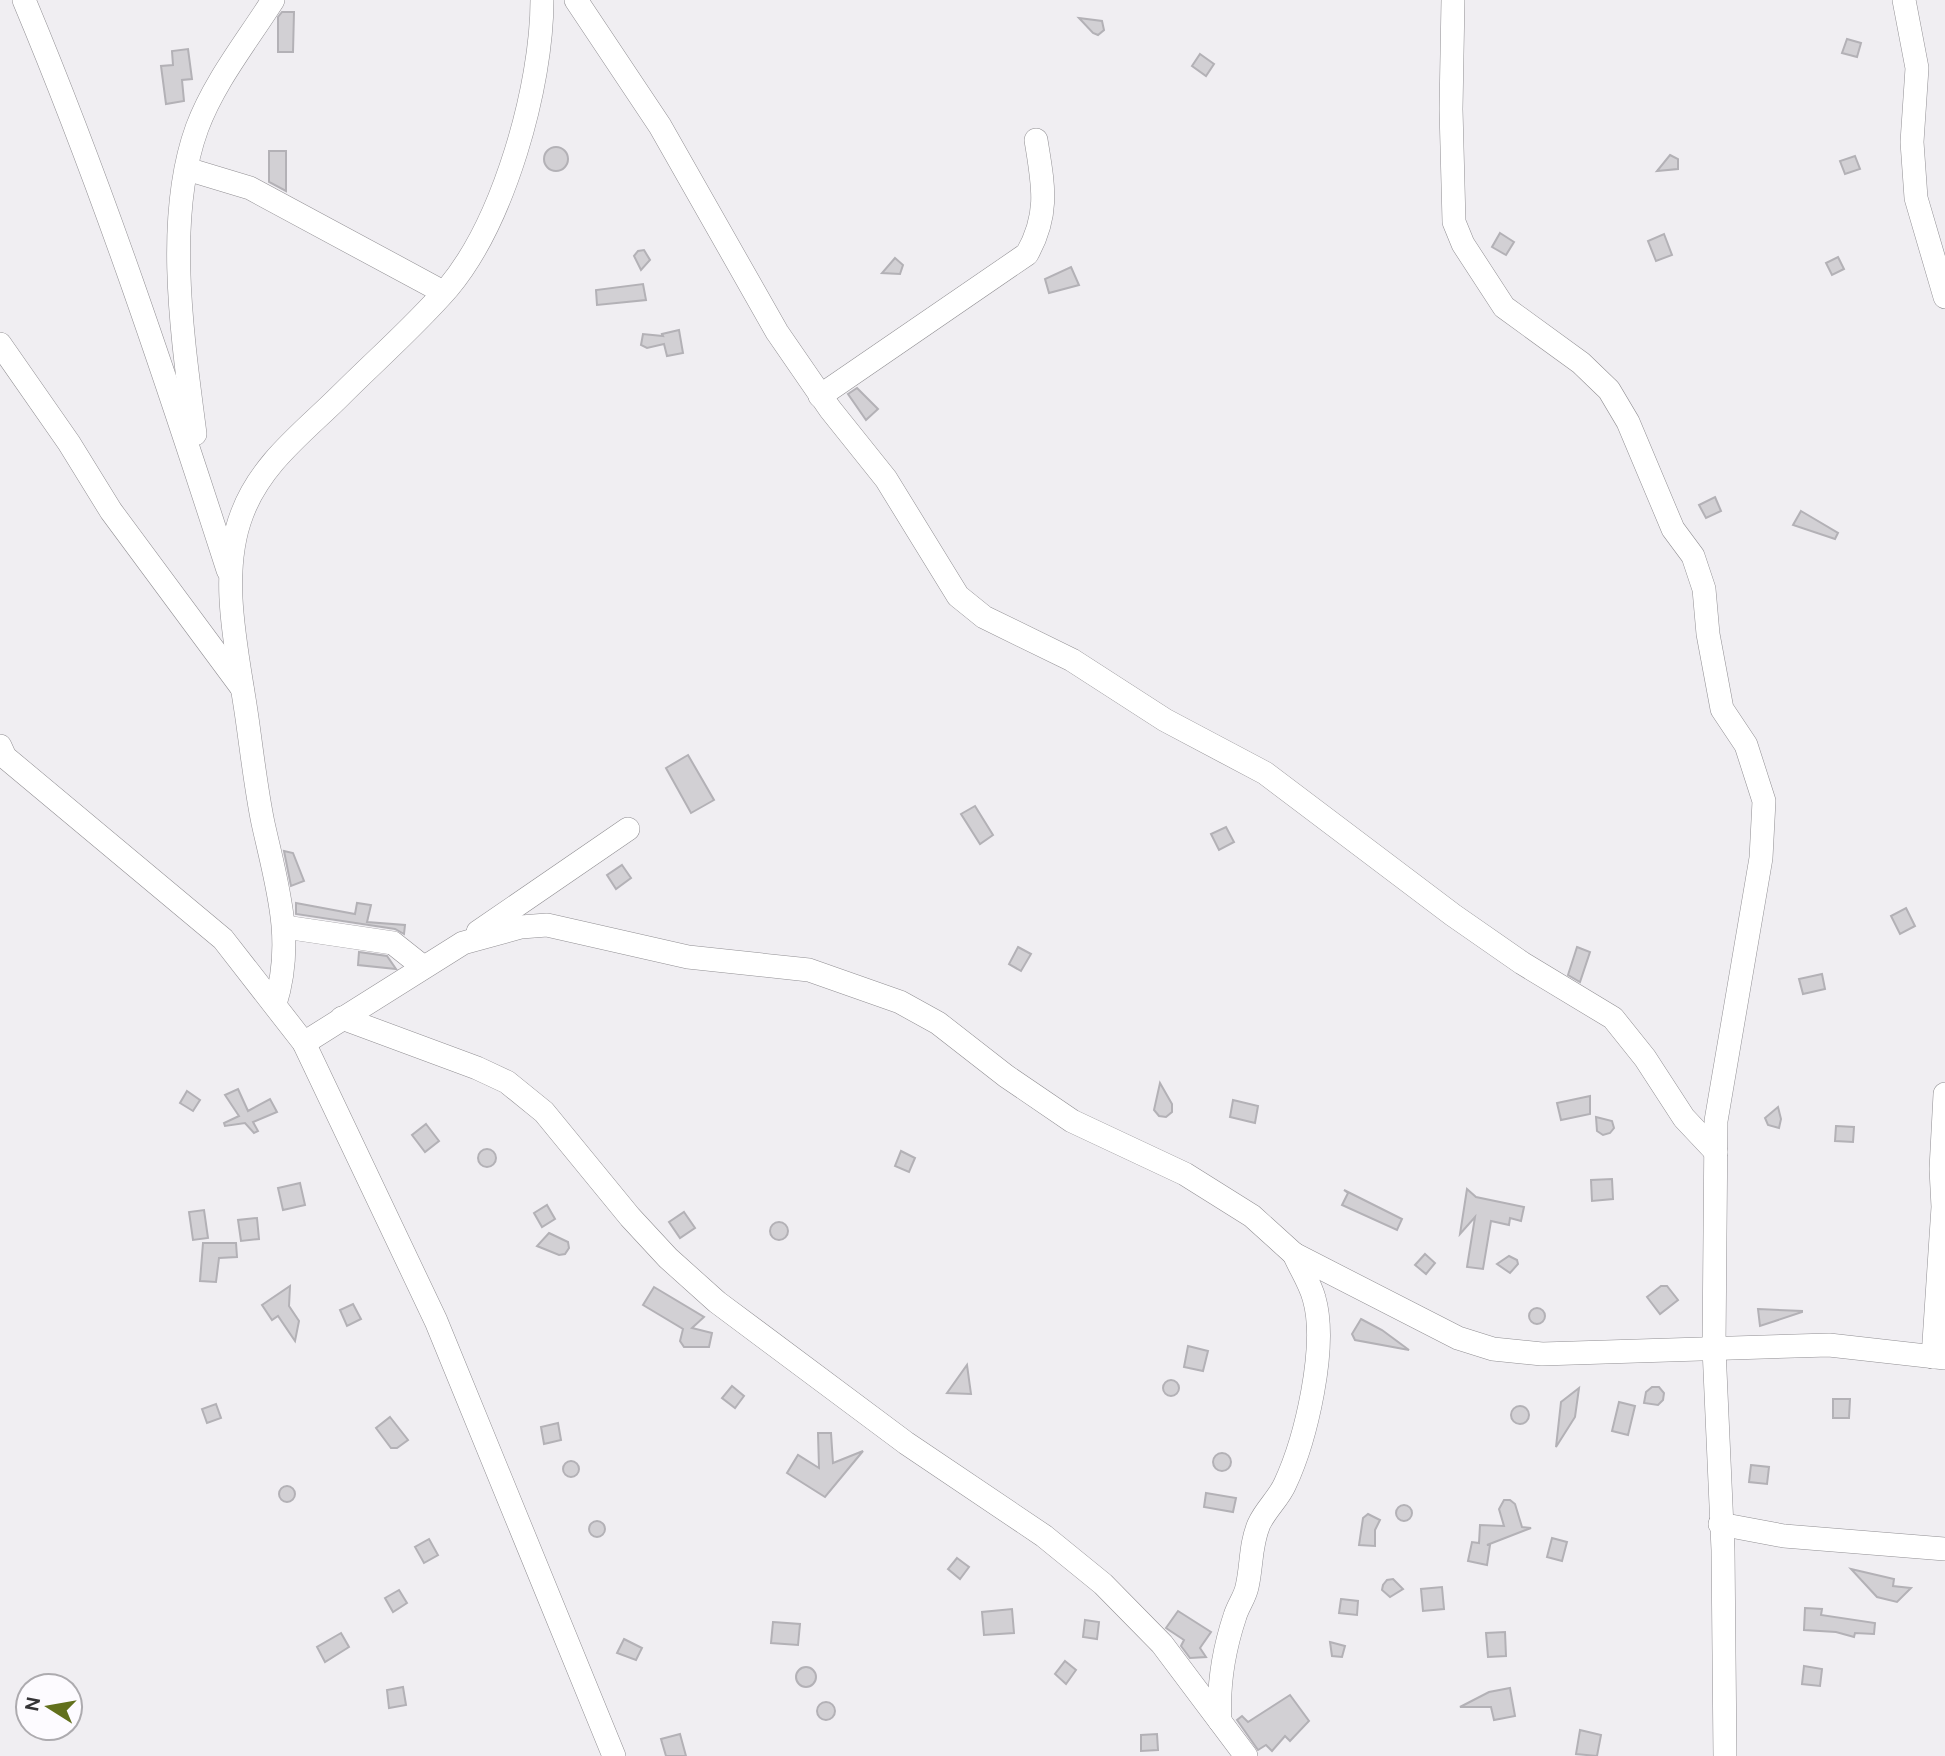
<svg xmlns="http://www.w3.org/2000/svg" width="1945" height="1756" viewBox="0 0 1945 1756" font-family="'DM Sans',sans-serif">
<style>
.building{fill:#d2d0d4;stroke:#b3b1b6;stroke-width:2}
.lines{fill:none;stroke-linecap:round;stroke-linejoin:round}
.minor-casing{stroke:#918f93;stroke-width:24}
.minor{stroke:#fff;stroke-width:23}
</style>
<rect width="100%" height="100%" fill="#f0eef2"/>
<g class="building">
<path d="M 282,12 L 294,12 L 293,52 L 278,52 L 278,17 Z"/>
<path d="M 1079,18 L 1102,21 L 1104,30 L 1098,35 L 1093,33 Z"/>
<path d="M 1847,39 L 1861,43 L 1857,57 L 1842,53 Z"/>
<path d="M 188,49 L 192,79 L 182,80 L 184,101 L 166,104 L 161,66 L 173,65 L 172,51 Z"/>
<path d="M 1200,54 L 1214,64 L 1206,76 L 1192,66 Z"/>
<circle cx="556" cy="159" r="12"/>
<path d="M 269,151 L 286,151 L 286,191 L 269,182 Z"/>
<path d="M 1670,155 L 1678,159 L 1678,169 L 1657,171 Z"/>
<path d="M 1855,156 L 1860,169 L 1845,174 L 1840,161 Z"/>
<path d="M 1500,233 L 1514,242 L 1506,255 L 1492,247 Z"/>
<path d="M 1664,234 L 1672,255 L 1656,261 L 1648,241 Z"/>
<path d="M 644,250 L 650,260 L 641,270 L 634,256 L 638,251 Z"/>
<path d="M 1838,257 L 1844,269 L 1832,275 L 1826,263 Z"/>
<path d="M 895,258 L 903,265 L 900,274 L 882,273 Z"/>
<path d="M 1071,267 L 1079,285 L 1049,293 L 1045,279 Z"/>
<path d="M 643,284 L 646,300 L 597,305 L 596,290 Z"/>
<path d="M 679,330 L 683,353 L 667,356 L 664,344 L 647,348 L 641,345 L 643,334 L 663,336 L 662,334 Z"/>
<path d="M 857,388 L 878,409 L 866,420 L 848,394 Z"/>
<path d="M 1715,497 L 1721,511 L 1706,518 L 1699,505 Z"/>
<path d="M 1801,511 L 1838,533 L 1835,539 L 1793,525 Z"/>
<path d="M 688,755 L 714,800 L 691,813 L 666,768 Z"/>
<path d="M 975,806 L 993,835 L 980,844 L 961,814 Z"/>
<path d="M 1226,827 L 1234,842 L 1219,850 L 1211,834 Z"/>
<path d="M 284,851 L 293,853 L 304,881 L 291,886 Z"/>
<path d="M 622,865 L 631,878 L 616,889 L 607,875 Z"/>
<path d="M 296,903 L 355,914 L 357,903 L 371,905 L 367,922 L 405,925 L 404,934 L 395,929 L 296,914 Z"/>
<path d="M 1906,908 L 1915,926 L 1900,934 L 1891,916 Z"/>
<path d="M 1018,947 L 1031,954 L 1021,971 L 1009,964 Z"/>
<path d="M 1577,947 L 1590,952 L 1580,982 L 1568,975 Z"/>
<path d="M 359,952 L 387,956 L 396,969 L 358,965 Z"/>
<path d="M 1822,974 L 1825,989 L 1803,994 L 1799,979 Z"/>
<path d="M 1160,1083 L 1172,1104 L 1172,1112 L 1166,1117 L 1159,1116 L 1154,1110 Z"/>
<path d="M 238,1089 L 248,1111 L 270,1099 L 277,1112 L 253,1122 L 258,1131 L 254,1133 L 245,1123 L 225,1126 L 224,1123 L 239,1116 L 225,1095 Z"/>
<path d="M 187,1091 L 200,1100 L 193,1111 L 180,1103 Z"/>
<path d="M 1590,1096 L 1590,1114 L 1561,1120 L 1557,1103 Z"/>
<path d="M 1233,1100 L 1258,1106 L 1255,1123 L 1230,1117 Z"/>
<path d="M 1778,1107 L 1781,1119 L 1779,1128 L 1768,1125 L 1765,1118 Z"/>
<path d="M 1596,1117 L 1612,1121 L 1614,1128 L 1610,1133 L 1603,1135 L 1597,1131 Z"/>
<path d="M 426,1124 L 439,1141 L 425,1152 L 412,1135 Z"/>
<path d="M 1836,1126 L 1854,1127 L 1853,1142 L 1835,1141 Z"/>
<circle cx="487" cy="1158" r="9"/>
<path d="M 901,1151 L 915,1158 L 909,1172 L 895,1166 Z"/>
<path d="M 1612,1179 L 1613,1199 L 1592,1201 L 1591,1180 Z"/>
<path d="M 300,1183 L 305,1205 L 283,1210 L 278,1188 Z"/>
<path d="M 1467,1189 L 1476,1197 L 1524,1207 L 1521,1221 L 1510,1218 L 1509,1225 L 1491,1221 L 1483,1269 L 1467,1267 L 1475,1217 L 1460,1234 Z"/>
<path d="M 1344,1190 L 1402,1219 L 1397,1230 L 1342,1205 L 1348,1193 Z"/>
<path d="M 547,1205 L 555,1219 L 542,1227 L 534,1213 Z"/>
<path d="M 204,1210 L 208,1238 L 193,1240 L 189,1212 Z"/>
<path d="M 684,1212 L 695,1228 L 680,1238 L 669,1222 Z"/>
<path d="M 257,1218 L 259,1239 L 241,1241 L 238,1220 Z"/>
<circle cx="779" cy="1231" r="9"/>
<path d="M 549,1233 L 568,1242 L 569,1248 L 565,1254 L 559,1255 L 537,1246 Z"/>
<path d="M 203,1243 L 236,1243 L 237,1257 L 219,1258 L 216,1282 L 200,1281 Z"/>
<path d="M 1425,1254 L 1435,1263 L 1426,1274 L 1415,1265 Z"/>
<path d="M 1509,1256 L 1517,1260 L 1518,1264 L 1510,1273 L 1497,1264 Z"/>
<path d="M 290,1286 L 289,1306 L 299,1321 L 295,1341 L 278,1316 L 272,1320 L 262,1305 Z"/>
<path d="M 1661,1286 L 1667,1286 L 1678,1300 L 1660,1314 L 1647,1297 Z"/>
<path d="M 654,1287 L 704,1317 L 692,1328 L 712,1333 L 709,1347 L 684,1347 L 680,1341 L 683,1329 L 643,1305 Z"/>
<path d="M 353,1304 L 361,1319 L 347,1326 L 340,1310 Z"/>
<circle cx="1537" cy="1316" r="8"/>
<path d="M 1758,1309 L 1802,1311 L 1802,1312 L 1760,1326 Z"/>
<path d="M 1361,1319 L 1382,1330 L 1409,1350 L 1355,1340 L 1352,1334 Z"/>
<path d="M 1188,1346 L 1208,1351 L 1203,1371 L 1184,1367 Z"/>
<path d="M 967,1365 L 971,1394 L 947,1393 Z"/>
<circle cx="1171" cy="1388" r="8"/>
<path d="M 732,1386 L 744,1396 L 735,1408 L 722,1398 Z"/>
<path d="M 1652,1387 L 1659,1387 L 1664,1393 L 1663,1400 L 1658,1405 L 1644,1403 L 1646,1392 Z"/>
<path d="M 1579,1388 L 1575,1417 L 1556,1447 L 1561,1402 Z"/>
<path d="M 1833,1399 L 1850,1399 L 1849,1418 L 1833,1418 Z"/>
<path d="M 1619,1402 L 1635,1406 L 1628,1435 L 1612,1431 Z"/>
<path d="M 216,1404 L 221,1418 L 207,1423 L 202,1409 Z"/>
<circle cx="1520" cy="1415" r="9"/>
<path d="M 390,1417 L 408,1440 L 397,1448 L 391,1448 L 376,1428 Z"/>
<path d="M 558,1423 L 561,1440 L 544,1444 L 541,1427 Z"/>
<path d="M 818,1433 L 831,1433 L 833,1463 L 863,1451 L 825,1497 L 787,1473 L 798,1455 L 819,1468 Z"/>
<circle cx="1222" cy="1462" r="9"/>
<circle cx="571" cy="1469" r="8"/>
<path d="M 1751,1465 L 1769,1467 L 1767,1484 L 1749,1482 Z"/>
<circle cx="287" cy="1494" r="8"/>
<path d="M 1206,1493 L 1236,1498 L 1233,1512 L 1204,1507 Z"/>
<path d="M 1504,1500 L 1510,1500 L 1515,1504 L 1522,1527 L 1531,1528 L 1487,1545 L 1490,1545 L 1487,1565 L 1468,1561 L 1472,1542 L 1479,1543 L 1480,1525 L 1504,1526 L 1499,1509 Z"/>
<circle cx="1404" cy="1513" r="8"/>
<path d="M 1368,1514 L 1380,1520 L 1375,1530 L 1375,1546 L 1359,1545 L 1363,1518 Z"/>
<circle cx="597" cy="1529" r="8"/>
<path d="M 1552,1538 L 1567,1542 L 1562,1561 L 1547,1557 Z"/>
<path d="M 429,1539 L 438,1555 L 424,1563 L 415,1547 Z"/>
<path d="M 957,1558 L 969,1567 L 960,1579 L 948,1569 Z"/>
<path d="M 1851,1569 L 1894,1579 L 1893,1586 L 1911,1588 L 1897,1602 L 1877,1597 Z"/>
<path d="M 1393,1579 L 1403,1589 L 1390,1597 L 1382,1590 L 1383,1585 L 1387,1580 Z"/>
<path d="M 1442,1587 L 1444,1609 L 1423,1611 L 1421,1589 Z"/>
<path d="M 399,1590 L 407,1603 L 393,1612 L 385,1598 Z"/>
<path d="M 1341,1599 L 1358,1601 L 1357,1615 L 1339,1613 Z"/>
<path d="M 1805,1608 L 1822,1609 L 1821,1615 L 1875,1623 L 1874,1634 L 1855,1633 L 1854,1637 L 1836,1632 L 1804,1630 Z"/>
<path d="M 1012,1609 L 1014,1633 L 984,1635 L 982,1612 Z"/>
<path d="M 1178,1611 L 1211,1632 L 1200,1648 L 1206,1657 L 1190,1658 L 1181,1646 L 1184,1640 L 1166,1628 Z"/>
<path d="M 1085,1620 L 1099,1622 L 1097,1639 L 1083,1637 Z"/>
<path d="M 773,1622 L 800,1624 L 798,1645 L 771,1643 Z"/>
<path d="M 1505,1632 L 1506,1656 L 1488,1657 L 1486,1633 Z"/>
<path d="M 341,1633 L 349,1647 L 325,1662 L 317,1647 Z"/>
<path d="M 624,1639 L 642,1648 L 636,1660 L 617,1653 Z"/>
<path d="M 1330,1642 L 1345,1646 L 1342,1657 L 1332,1656 Z"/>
<path d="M 1065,1661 L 1076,1670 L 1066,1684 L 1055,1674 Z"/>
<path d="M 1804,1666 L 1822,1669 L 1820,1686 L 1802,1684 Z"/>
<circle cx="806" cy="1677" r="10"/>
<path d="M 403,1687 L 406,1705 L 389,1708 L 387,1690 Z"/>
<path d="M 1510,1688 L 1515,1716 L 1494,1720 L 1491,1707 L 1460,1707 L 1489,1692 Z"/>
<path d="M 1290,1695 L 1309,1721 L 1290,1741 L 1285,1736 L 1272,1751 L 1266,1745 L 1258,1750 L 1237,1720 L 1242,1716 L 1248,1722 Z"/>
<circle cx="826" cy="1711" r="9"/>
<path d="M 1580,1730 L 1601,1735 L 1597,1756 L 1576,1754 Z"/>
<path d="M 680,1734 L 686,1756 L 666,1756 L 661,1739 Z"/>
<path d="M 1157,1734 L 1158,1750 L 1141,1751 L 1141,1735 Z"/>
</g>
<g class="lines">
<defs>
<g id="minor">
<path d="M 24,0 C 102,186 166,378 228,570"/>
<path d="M 576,0 L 660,126 L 777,332 L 830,409 L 886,479 L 958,596 L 984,617 L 1072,660 L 1165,720 L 1265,773 L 1453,915 L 1522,963 L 1613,1018 L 1645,1058 L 1684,1118 L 1716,1152"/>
<path d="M 1453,0 L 1451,109 L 1454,222 L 1463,244 L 1504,307 L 1581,363 L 1609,390 L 1628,422 L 1673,529 L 1693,556 L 1704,589 L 1708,634 L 1722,709 L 1746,745 L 1764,801 L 1761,858 L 1716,1121 L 1714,1348 L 1723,1550 L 1725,1756"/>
<path d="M 1904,0 L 1917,68 L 1912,142 L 1916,198 L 1945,297"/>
<path d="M 187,169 L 250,188 L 443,292"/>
<path d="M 0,344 L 69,443 L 111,511 L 242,688"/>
<path d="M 820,396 L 1027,254 C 1050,213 1043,184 1036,140"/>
<path d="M 195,434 C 183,340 164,219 197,128 C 214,82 247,41 273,0"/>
<path d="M 0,746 L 5,757 L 223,939 L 304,1043 L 436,1321 L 614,1756"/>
<path d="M 285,927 L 393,943 L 422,966"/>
<path d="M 478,932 L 628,829"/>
<path d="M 275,1004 C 295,941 277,886 263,823 C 256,789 252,753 247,718 C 238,654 218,576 242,514 C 261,463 304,432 341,395 C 377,359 415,326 448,288 C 504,221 542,87 542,0"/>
<path d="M 342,1018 L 477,1068 L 507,1082 L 544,1112 L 630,1217 L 668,1258 L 717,1302 L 906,1443 L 1044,1536 L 1103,1584 L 1162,1644 L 1246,1756"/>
<path d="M 304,1043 L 463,943 L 521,927 L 547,925 L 688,957 L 809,970 L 900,1002 L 938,1023 L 1006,1076 L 1072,1121 L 1185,1174 L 1252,1216 L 1294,1254 L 1458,1338 L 1493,1349 L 1542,1354 L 1829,1345 L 1945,1358"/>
<path d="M 1933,1357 L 1943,1207 L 1941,1169 L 1945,1094"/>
<path d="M 1720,1524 L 1784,1536 L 1945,1549"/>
<path d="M 1220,1721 C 1218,1687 1224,1649 1235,1616 C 1238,1606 1245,1597 1247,1587 C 1252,1566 1250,1545 1259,1524 C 1266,1509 1279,1498 1285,1484 C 1306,1439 1328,1346 1314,1298 C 1310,1283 1300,1268 1294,1254"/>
</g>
</defs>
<use href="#minor" class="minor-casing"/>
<use href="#minor" class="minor"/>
</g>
<g transform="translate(49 1707) rotate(281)"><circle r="33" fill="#fdfbff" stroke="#adabaf" stroke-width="2"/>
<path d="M0-5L12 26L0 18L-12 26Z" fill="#62701c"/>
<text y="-10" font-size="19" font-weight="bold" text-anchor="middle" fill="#353436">N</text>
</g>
</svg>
